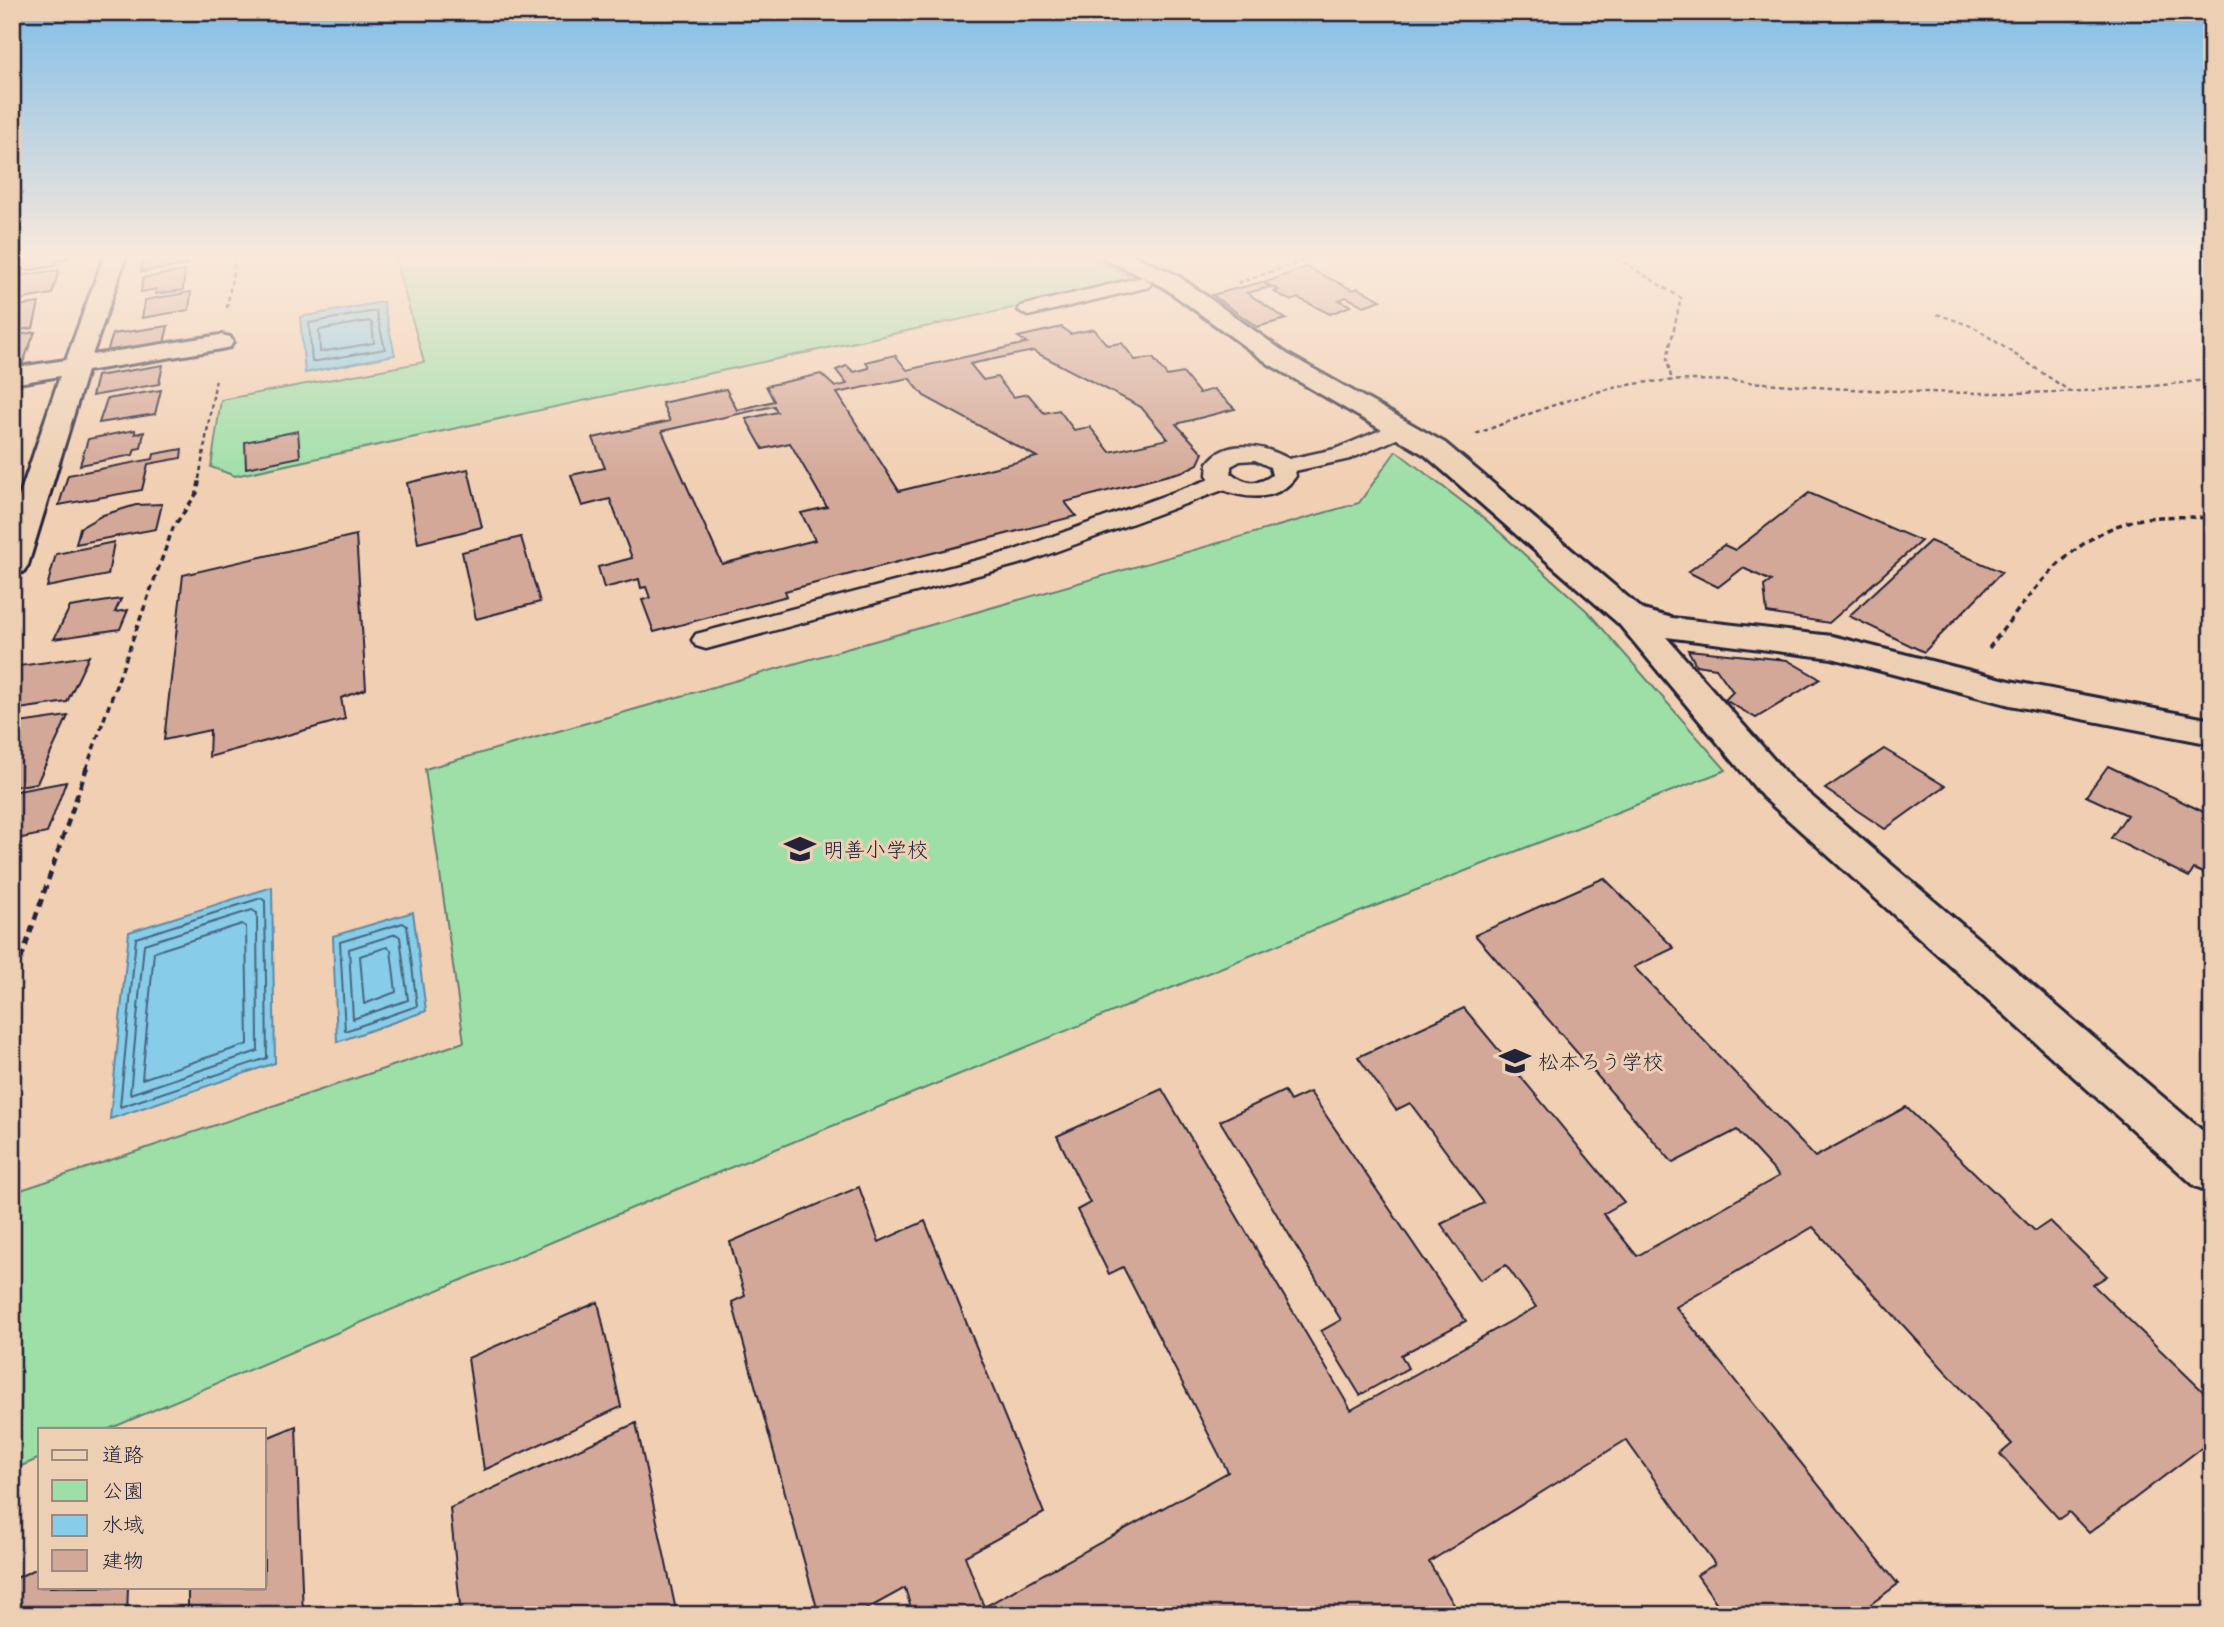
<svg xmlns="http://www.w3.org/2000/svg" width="2224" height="1627" viewBox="0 0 2224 1627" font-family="Delius,'Klee One',sans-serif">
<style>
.green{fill:#9edfa8;stroke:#608072;stroke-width:2}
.water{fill:#87cce8;stroke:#5f88a3;stroke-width:2}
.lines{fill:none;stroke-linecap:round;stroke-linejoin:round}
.shore{stroke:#4a6680;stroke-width:2}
.building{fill:#d3a898;stroke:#22223b;stroke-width:2;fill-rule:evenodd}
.lane-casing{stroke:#22223b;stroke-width:5}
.street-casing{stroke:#22223b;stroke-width:6}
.path-far2{stroke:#22223b;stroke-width:2.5;stroke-dasharray:4.5 3.5;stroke-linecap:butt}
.path-far1{stroke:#22223b;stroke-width:3.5;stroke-dasharray:6 4.5;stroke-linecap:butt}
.path{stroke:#22223b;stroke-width:4.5;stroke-dasharray:8 6;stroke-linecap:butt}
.lane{fill:#edd0b3;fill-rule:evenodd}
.street{fill:#edd0b3;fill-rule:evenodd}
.labels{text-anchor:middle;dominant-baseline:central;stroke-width:6;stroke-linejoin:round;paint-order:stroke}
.poi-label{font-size:21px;fill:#22223b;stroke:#edd0b3;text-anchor:start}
</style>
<rect width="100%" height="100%" fill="#f1cfb2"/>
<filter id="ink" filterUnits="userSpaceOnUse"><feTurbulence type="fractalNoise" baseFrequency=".0143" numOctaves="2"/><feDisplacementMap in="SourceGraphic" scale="14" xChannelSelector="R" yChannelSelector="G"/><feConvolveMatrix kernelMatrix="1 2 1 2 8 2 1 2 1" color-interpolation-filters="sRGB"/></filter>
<g filter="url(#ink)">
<g class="green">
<path d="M 394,254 L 1084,254 L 1132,277 L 1022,306 L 235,476 L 211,467 L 221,400 L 424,362 Z"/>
<path d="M 1396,451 L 1484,518 L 1588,612 L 1726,770 L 1321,927 L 663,1195 L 109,1429 L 40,1429 L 40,1458 L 12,1470 L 12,1193 L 464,1042 L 425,769 L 1359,503 Z"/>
</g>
<g class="water">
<path d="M 383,302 L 395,355 L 305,373 L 300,317 Z"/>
<path d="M 272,887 L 275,1063 L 110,1119 L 129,932 Z"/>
<path d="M 413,912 L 426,1011 L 337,1042 L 333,936 Z"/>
</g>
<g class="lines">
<g class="shore">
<path d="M 376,311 L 385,349 L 312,362 L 309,323 Z"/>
<path d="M 369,321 L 372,323 L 374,343 L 320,352 L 319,330 Z"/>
<path d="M 261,898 L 265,901 L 267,1058 L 120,1107 L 136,938 Z"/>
<path d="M 252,910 L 257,913 L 258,1051 L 130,1094 L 144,944 Z"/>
<path d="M 403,923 L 407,926 L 417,1006 L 345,1031 L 340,942 Z"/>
<path d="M 242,924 L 246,927 L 248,1044 L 142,1079 L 154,952 Z"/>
<path d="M 396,934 L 400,937 L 408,1000 L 353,1019 L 349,949 Z"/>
<path d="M 387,947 L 391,950 L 396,992 L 364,1004 L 360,956 Z"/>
</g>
</g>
<g class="building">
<path d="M 28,254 L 70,254 L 69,258 L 56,260 L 55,266 L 23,271 Z"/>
<path d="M 187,254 L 186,265 L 141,272 L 143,255 Z"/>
<path d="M 1306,267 L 1353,290 L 1358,288 L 1381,300 L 1364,306 L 1346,297 L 1339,300 L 1351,306 L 1330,314 L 1298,298 L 1291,301 L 1274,292 L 1279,290 L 1264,283 Z"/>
<path d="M 59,270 L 52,294 L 12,301 L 12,277 Z"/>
<path d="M 185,271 L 183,290 L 155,294 L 156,289 L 141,292 L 143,278 Z"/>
<path d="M 1262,282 L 1270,287 L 1247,293 L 1286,319 L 1257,327 L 1212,295 Z"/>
<path d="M 191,292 L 189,310 L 142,318 L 145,300 Z"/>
<path d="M 39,303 L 33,328 L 12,331 L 12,307 Z"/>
<path d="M 168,326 L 164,343 L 107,352 L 113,334 Z"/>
<path d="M 1062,327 L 1070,334 L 1094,329 L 1107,345 L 1122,343 L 1135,360 L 1153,358 L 1167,376 L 1183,373 L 1199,393 L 1214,389 L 1235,409 L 1176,424 L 1203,453 L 1198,464 L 1184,471 L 1065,502 L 1076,516 L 785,591 L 787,596 L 654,632 L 642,600 L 650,598 L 646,587 L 641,588 L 639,579 L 604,588 L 598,567 L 632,558 L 610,499 L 582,506 L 571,475 L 605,468 L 593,438 L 670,421 L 662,403 L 726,389 L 737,410 L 774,401 L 766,386 L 821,374 L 835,387 L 847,384 L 836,370 L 847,366 L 854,372 L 869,368 L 866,362 L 895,355 L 907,370 L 1027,343 L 1018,337 ZM 1033,351 L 1141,407 L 1168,439 L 1110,452 L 1090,427 L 1074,430 L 1059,410 L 1044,413 L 1028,394 L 1013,397 L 997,377 L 983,380 L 970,364 ZM 909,378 L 924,396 L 1037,457 L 899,491 L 837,393 ZM 774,406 L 777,412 L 746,419 L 763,449 L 790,443 L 827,507 L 801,513 L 815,540 L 722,564 L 662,431 Z"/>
<path d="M 35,332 L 22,365 L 12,366 L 12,336 Z"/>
<path d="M 163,365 L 159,384 L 92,396 L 97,376 Z"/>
<path d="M 161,390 L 155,414 L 99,423 L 107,399 Z"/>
<path d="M 135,430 L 135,434 L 144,432 L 141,448 L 135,449 L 133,455 L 80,465 L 88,439 Z"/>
<path d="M 298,431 L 300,457 L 246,468 L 245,442 Z"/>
<path d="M 182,449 L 181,458 L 148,464 L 142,490 L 59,505 L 68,475 L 153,459 L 154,454 Z"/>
<path d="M 468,469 L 482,527 L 418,543 L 407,483 Z"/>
<path d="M 1809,493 L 1921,541 L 1829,623 L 1767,613 L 1764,586 L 1771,581 L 1743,568 L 1718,587 L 1688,572 L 1724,545 L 1735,550 Z"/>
<path d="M 162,504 L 156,529 L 76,544 L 80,528 L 103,515 L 136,505 Z"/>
<path d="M 356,535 L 366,689 L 341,698 L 345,719 L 209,757 L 210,730 L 164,740 L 183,575 Z"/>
<path d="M 521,537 L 540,602 L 476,619 L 462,552 Z"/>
<path d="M 1930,541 L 2002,572 L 1924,652 L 1849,616 Z"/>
<path d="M 114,542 L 108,575 L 47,587 L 56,554 Z"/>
<path d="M 121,599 L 115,612 L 128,610 L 120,629 L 54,639 L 70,607 Z"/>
<path d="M 1688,650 L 1787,660 L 1820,679 L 1756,718 L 1725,700 L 1733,692 L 1716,668 L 1696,665 Z"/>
<path d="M 89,656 L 67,702 L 12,710 L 12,667 Z"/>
<path d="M 68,716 L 37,783 L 12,787 L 12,724 Z"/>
<path d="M 1884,749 L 1945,786 L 1885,829 L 1825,789 Z"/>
<path d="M 2108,766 L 2212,816 L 2212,877 L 2194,869 L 2189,877 L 2111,838 L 2127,815 L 2086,796 Z"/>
<path d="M 66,782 L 47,833 L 12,840 L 12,792 Z"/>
<path d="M 1604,878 L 1674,948 L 1634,967 L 1815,1157 L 1906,1107 L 2035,1231 L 2050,1221 L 2107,1276 L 2093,1285 L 2212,1400 L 2212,1440 L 2089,1533 L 2069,1512 L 2059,1519 L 2000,1454 L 2012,1444 L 1813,1227 L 1676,1307 L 1898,1584 L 1856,1615 L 1725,1615 L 1697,1575 L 1715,1564 L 1626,1440 L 1429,1562 L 1460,1615 L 1124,1615 L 1123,1612 L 1119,1615 L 913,1615 L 905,1588 L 856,1615 L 819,1615 L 732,1302 L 745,1296 L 730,1242 L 859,1187 L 879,1242 L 925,1221 L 1044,1513 L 965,1556 L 984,1607 L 1228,1472 L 1123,1267 L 1109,1274 L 1077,1210 L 1090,1203 L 1057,1136 L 1162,1089 L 1351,1410 L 1536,1307 L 1506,1265 L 1480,1280 L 1441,1224 L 1484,1203 L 1410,1103 L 1396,1110 L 1358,1057 L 1464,1008 L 1624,1202 L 1603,1214 L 1637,1256 L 1779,1176 L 1737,1130 L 1673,1163 L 1475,935 Z"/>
<path d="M 1284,1091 L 1290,1101 L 1310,1092 L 1466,1321 L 1401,1355 L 1408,1368 L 1360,1395 L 1321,1331 L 1341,1320 L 1220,1121 Z"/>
<path d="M 598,1302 L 621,1407 L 484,1470 L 468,1358 Z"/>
<path d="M 636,1423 L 677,1615 L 461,1615 L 450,1508 Z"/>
<path d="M 296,1426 L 303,1615 L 188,1615 L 188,1587 L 264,1587 L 264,1439 Z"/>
<path d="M 40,1567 L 40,1587 L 128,1587 L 127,1615 L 12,1615 L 12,1580 Z"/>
</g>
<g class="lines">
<defs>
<g id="lane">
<path d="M 1142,277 L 1151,283 L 1149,287 L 1028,316 L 1018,310 L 1021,306 Z"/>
<path d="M 1400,422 L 1408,424 L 1411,429 L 1408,434 L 1350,459 L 1295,471 L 1296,476 C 1279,501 1249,500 1223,490 L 1030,561 L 706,649 L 696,646 L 692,640 L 696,634 L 1012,551 L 1210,479 L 1207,475 L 1208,463 C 1226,437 1267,446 1289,459 L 1335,449 ZM 1255,460 L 1270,467 L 1272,475 C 1258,486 1245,484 1231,473 L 1231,466 L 1240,461 Z"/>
</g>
<g id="street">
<path d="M 105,254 L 127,254 L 92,355 L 221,335 L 230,337 L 233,342 L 230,347 L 221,349 L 87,371 L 28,565 L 23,572 L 12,574 L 12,518 L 60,376 L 12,384 L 12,368 L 66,360 Z"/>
<path d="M 1102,254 L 1131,254 L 1178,276 L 1287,354 L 1445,443 L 1643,610 L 1672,618 L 1832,636 L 2010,681 L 2212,720 L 2212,744 L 2010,705 L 1832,658 L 1666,637 L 1789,777 L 2212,1139 L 2212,1193 L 2195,1186 L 1763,797 L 1619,624 L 1425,455 L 1269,364 L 1162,286 L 1105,259 Z"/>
</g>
</defs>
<use href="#lane" class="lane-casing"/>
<use href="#street" class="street-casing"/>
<g class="path-far2">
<path d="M 1610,254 L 1681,298 L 1667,359 L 1672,381"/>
<path d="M 1238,283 L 1322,254"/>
<path d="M 227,308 L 236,254"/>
<path d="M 1937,314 L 1974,327 L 2074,394"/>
<path d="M 1476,434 C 1532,413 1589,389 1649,382 C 1716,376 1784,386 1851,389 C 1972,395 2092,396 2212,379"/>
<path d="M 199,479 L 216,379"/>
</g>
<g class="path-far1">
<path d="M 1989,648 C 2029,596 2072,531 2142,519 C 2165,515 2189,517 2212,518"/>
<path d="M 86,769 L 173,528 L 197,493 L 200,477"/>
</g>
<path class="path" d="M 12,986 L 87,767"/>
<use href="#lane" class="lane"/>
<use href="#street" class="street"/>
</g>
</g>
<linearGradient id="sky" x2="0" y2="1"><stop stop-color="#81bee8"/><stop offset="0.53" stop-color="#f9e9dc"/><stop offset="1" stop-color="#f9e9dc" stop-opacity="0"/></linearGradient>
<rect width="2224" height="482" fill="url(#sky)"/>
<defs>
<symbol id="school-bare" viewBox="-9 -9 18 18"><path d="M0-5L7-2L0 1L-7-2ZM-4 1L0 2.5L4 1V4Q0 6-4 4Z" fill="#22223b" stroke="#edd0b3" stroke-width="2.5" paint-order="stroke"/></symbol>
</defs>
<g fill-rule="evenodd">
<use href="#school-bare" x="778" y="827" width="44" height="44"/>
<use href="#school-bare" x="1493" y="1039" width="44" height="44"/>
</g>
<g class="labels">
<g class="poi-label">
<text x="823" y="849">明善小学校</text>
<text x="1538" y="1061">松本ろう学校</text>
</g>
</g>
<rect width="2224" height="1627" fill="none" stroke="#edd0b3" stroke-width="42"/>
<rect x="21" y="21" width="2182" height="1585" fill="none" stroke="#22223b" stroke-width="2.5" filter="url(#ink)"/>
<rect x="38" y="1428" width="228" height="161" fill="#edd0b3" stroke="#9c8a83" stroke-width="2"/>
<rect x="52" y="1450" width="35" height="10" fill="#edd0b3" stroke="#9c8a83" stroke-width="2"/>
<text x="102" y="1462" font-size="21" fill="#22223b">道路</text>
<rect x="52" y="1480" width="35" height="21" fill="#9edfa8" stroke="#9c8a83" stroke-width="2"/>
<text x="102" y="1498" font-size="21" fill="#22223b">公園</text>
<rect x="52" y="1515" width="35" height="21" fill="#87cce8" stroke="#9c8a83" stroke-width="2"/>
<text x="102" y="1532" font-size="21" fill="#22223b">水域</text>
<rect x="52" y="1550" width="35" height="21" fill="#d3a898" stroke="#9c8a83" stroke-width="2"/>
<text x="102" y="1568" font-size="21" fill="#22223b">建物</text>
</svg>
